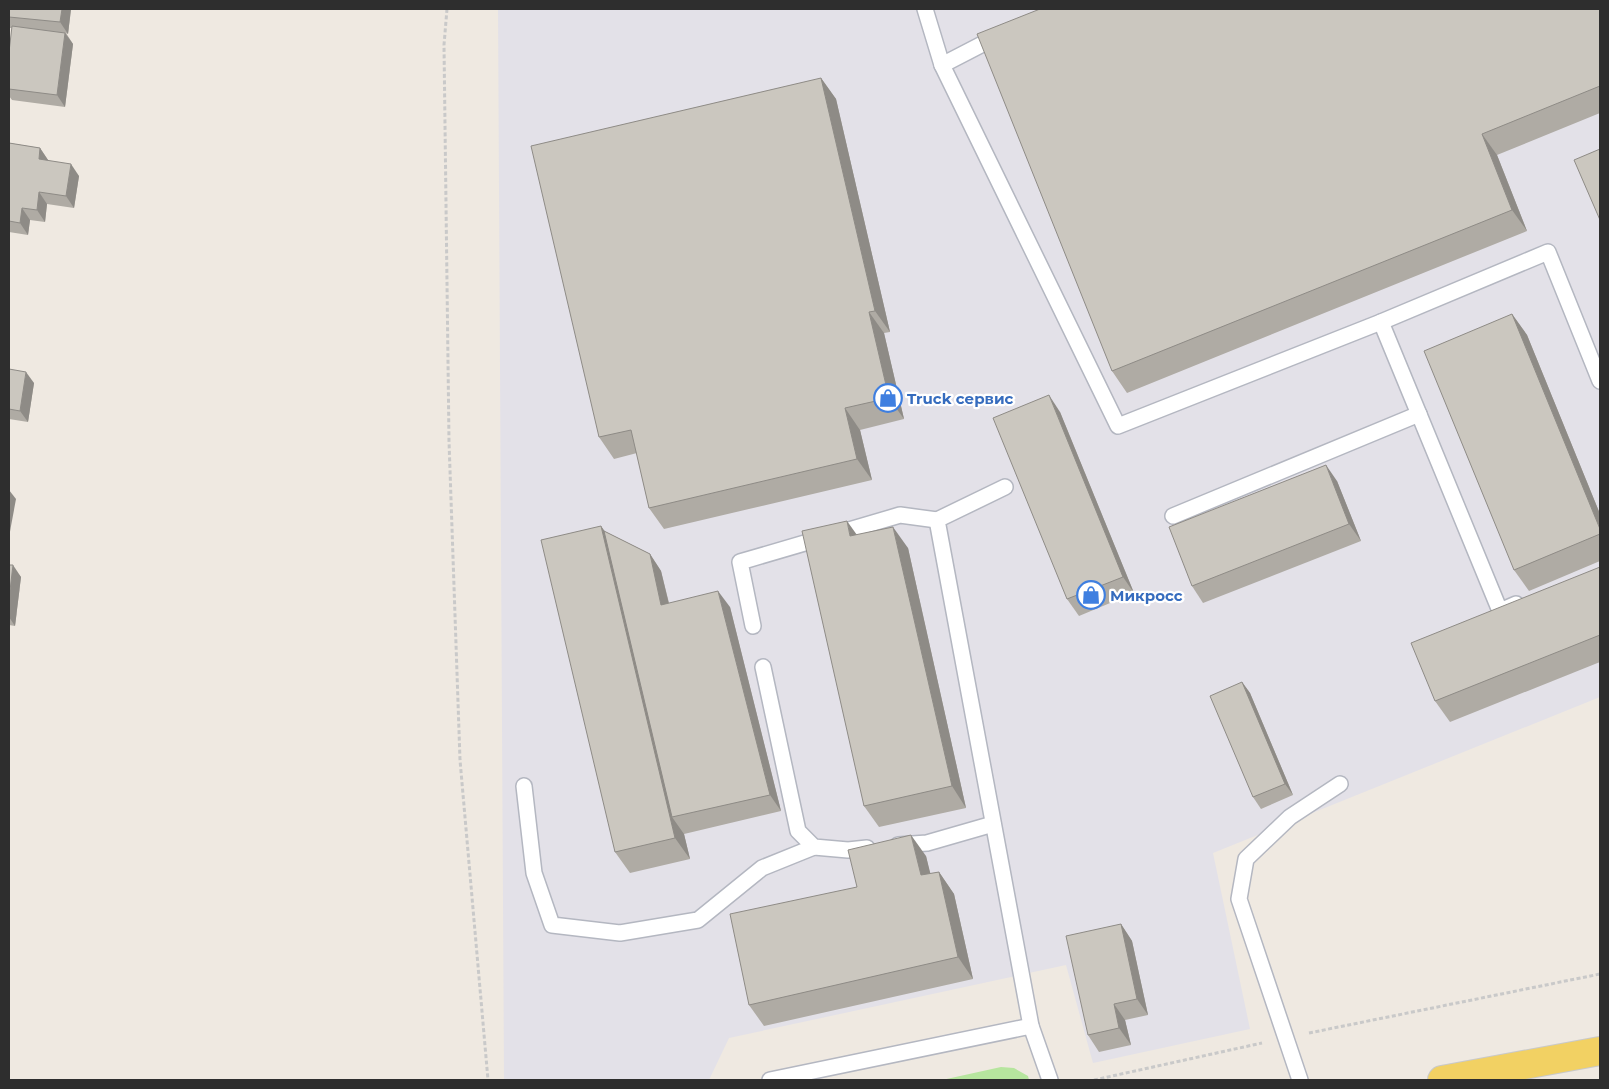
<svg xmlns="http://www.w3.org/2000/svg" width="1609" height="1089" viewBox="0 0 1609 1089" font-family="Montserrat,sans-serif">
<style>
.industrial{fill:#e3e1e8}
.green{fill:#b6e59e}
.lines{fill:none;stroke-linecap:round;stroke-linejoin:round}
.lane-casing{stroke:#b4b7c1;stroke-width:18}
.primary-casing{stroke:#c9c9c9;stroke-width:30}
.path{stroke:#c9c9c9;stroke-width:3;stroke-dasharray:4 2.5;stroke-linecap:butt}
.lane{stroke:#fff;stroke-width:15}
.primary{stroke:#f2d163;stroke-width:28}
.wall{fill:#afaba4}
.shaded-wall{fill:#8e8b86}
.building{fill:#cbc7bf;stroke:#8e8b86}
.labels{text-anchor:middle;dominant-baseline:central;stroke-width:4.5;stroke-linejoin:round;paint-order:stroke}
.shop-label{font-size:15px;font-weight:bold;fill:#366cbe;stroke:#fff;text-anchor:start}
</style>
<rect width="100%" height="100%" fill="#efe9e1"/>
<path class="industrial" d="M 498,9 L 1600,9 L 1600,697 L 1213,853 L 1250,1029 L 1093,1063 L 1066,965 L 729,1038 L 709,1080 L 504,1080 Z"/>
<path class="green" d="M 1001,1067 L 1014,1068 L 1028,1076 L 1029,1080 L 942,1080 Z"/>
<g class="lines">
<defs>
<g id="lane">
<path d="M 925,9 L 942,65 L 1118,426 L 1381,322 L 1500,611 L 1516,604"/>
<path d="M 942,65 L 998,36"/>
<path d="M 1381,322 L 1548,252 L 1600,381"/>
<path d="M 1005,487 L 937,520 L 1031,1026"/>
<path d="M 1173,516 L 1419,414"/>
<path d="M 753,626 L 740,562 L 900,515 L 937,520"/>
<path d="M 763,667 L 798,831 L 814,847 L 848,850 L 867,848"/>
<path d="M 524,786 L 534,873 L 552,925 L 620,933 L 698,920 L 762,868 L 814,847"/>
<path d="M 898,845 L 927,843 L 993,824"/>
<path d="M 770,1080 L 1031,1026 L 1050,1080"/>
<path d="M 1300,1080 L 1239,899 L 1246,859 L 1290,817 L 1340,784"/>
</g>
<path id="primary" d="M 1442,1080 L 1600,1051"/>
</defs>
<use href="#lane" class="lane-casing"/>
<use href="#primary" class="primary-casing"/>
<g class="path">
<path d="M 447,9 L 444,45 L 449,441 L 460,760 L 488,1080"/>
<path d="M 1309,1033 L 1600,974"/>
<path d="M 1094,1080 L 1262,1043"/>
</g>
<use href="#lane" class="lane"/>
<use href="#primary" class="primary"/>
</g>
<g class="wall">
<path d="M 9,9 L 71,9 L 68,34 L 66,33 L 73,44 L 65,107 L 12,100 L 9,96 L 9,52 L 12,28 L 10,28 L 9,27 Z"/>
<path d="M 1600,9 L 1600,113 L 1497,155 L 1527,231 L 1127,393 L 1112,371 Z"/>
<path d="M 821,78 L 836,99 L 890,332 L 884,333 L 904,419 L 860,430 L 872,480 L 664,529 L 649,508 L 637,453 L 614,459 L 599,437 Z"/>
<path d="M 9,143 L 40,148 L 48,160 L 48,161 L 79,176 L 74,208 L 47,204 L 45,222 L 30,220 L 28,235 L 9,232 Z"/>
<path d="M 1512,314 L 1527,335 L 1600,514 L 1600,561 L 1529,591 L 1514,570 Z"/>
<path d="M 9,369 L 34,383 L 28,422 L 9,419 Z"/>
<path d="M 1060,412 L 1134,593 L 1079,616 L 1067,599 Z"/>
<path d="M 1337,481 L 1361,541 L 1203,603 L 1192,586 Z"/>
<path d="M 601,526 L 604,531 L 650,554 L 661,571 L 669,603 L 730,607 L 781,811 L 684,834 L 690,859 L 630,873 L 615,852 Z"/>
<path d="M 857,535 L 908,548 L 966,808 L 879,827 L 864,806 Z"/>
<path d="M 9,565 L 21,577 L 15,626 L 9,625 Z"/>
<path d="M 1600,567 L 1600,662 L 1450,722 L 1435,701 Z"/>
<path d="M 1242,682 L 1250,693 L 1293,795 L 1261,809 L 1253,797 Z"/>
<path d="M 926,856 L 930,874 L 939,872 L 954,894 L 973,979 L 764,1026 L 749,1005 L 857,887 Z"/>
<path d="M 1121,924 L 1132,941 L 1148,1015 L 1125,1020 L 1131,1045 L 1099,1052 L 1088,1035 Z"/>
</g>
<g class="shaded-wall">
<path d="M 62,9 L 71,9 L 68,34 L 60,22 Z"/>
<path d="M 65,33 L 73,44 L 65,107 L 57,95 Z"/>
<path d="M 821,78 L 836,99 L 890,332 L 875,311 Z"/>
<path d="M 1482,134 L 1497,155 L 1527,231 L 1512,210 Z"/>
<path d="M 40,148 L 48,160 L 47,171 L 39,159 Z"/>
<path d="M 71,164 L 79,176 L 74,208 L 66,196 Z"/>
<path d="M 39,192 L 47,204 L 45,222 L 37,210 Z"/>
<path d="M 22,208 L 30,220 L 28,235 L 20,223 Z"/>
<path d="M 869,312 L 884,333 L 904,419 L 889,398 Z"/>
<path d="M 1512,314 L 1527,335 L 1600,514 L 1600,529 Z"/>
<path d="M 26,372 L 34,383 L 28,422 L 20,411 Z"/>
<path d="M 1049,395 L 1060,412 L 1134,593 L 1123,577 Z"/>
<path d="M 845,408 L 860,430 L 872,480 L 857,459 Z"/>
<path d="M 1326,465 L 1337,481 L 1361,541 L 1349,524 Z"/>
<path d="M 9,490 L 16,499 L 9,537 Z"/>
<path d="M 847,521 L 862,542 L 850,536 Z"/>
<path d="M 601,526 L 616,547 L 672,817 L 684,834 L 690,859 L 675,838 Z"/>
<path d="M 893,527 L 908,548 L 966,808 L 952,786 Z"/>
<path d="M 650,554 L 661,571 L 673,621 L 661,605 Z"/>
<path d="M 13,565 L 21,577 L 15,626 L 9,617 L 9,599 Z"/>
<path d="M 718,591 L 730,607 L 781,811 L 770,795 Z"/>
<path d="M 1242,682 L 1250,693 L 1293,795 L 1285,784 Z"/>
<path d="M 911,835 L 926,856 L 936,896 L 921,875 Z"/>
<path d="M 939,872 L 954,894 L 973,979 L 958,957 Z"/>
<path d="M 1121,924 L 1132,941 L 1148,1015 L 1137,999 Z"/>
<path d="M 1114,1004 L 1125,1020 L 1131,1045 L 1119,1028 Z"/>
</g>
<g class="building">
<path d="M 9,9 L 62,9 L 60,22 L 9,17 Z"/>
<path d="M 1040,9 L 1600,9 L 1600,86 L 1482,134 L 1512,210 L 1112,371 L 977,34 Z"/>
<path d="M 12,26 L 65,33 L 57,95 L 9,89 L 9,52 Z"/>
<path d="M 821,78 L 875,311 L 869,312 L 889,398 L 845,408 L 857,459 L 649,508 L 631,430 L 599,437 L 531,146 Z"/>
<path d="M 9,143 L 40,148 L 39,159 L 71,164 L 66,196 L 39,192 L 37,210 L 22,208 L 20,223 L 9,221 Z"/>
<path d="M 1600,149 L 1600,220 L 1574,160 Z"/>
<path d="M 1512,314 L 1600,529 L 1600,534 L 1514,570 L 1424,351 Z"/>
<path d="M 9,369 L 26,372 L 20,411 L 9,409 Z"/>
<path d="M 1049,395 L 1123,577 L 1067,599 L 993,418 Z"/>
<path d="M 1326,465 L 1349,524 L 1192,586 L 1169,527 Z"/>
<path d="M 847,521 L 850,536 L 893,527 L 952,786 L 864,806 L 802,531 Z"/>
<path d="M 601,526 L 675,838 L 615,852 L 541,540 Z"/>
<path d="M 604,531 L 650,554 L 661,605 L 718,591 L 770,795 L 672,817 Z"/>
<path d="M 9,565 L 13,565 L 9,599 Z"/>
<path d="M 1600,567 L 1600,635 L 1435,701 L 1411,643 Z"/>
<path d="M 1242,682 L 1285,784 L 1253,797 L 1210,696 Z"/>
<path d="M 911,835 L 921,875 L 939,872 L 958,957 L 749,1005 L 730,914 L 857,887 L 848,850 Z"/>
<path d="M 1121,924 L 1137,999 L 1114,1004 L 1119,1028 L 1088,1035 L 1066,936 Z"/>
</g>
<defs>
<symbol id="shop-ring" viewBox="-11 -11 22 22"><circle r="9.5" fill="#fff" stroke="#3f7fe0" stroke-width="1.5"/><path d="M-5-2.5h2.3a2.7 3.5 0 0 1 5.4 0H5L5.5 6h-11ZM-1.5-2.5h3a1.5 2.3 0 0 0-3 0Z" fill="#3f7fe0"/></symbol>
</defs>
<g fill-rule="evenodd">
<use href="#shop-ring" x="872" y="382" width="32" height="32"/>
<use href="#shop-ring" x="1075" y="579" width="32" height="32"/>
</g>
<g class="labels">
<g class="shop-label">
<text x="907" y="398">Truck сервис</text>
<text x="1110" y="595">Микросс</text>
</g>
</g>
<rect width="1609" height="1089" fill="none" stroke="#2e2e2e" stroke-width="20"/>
</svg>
